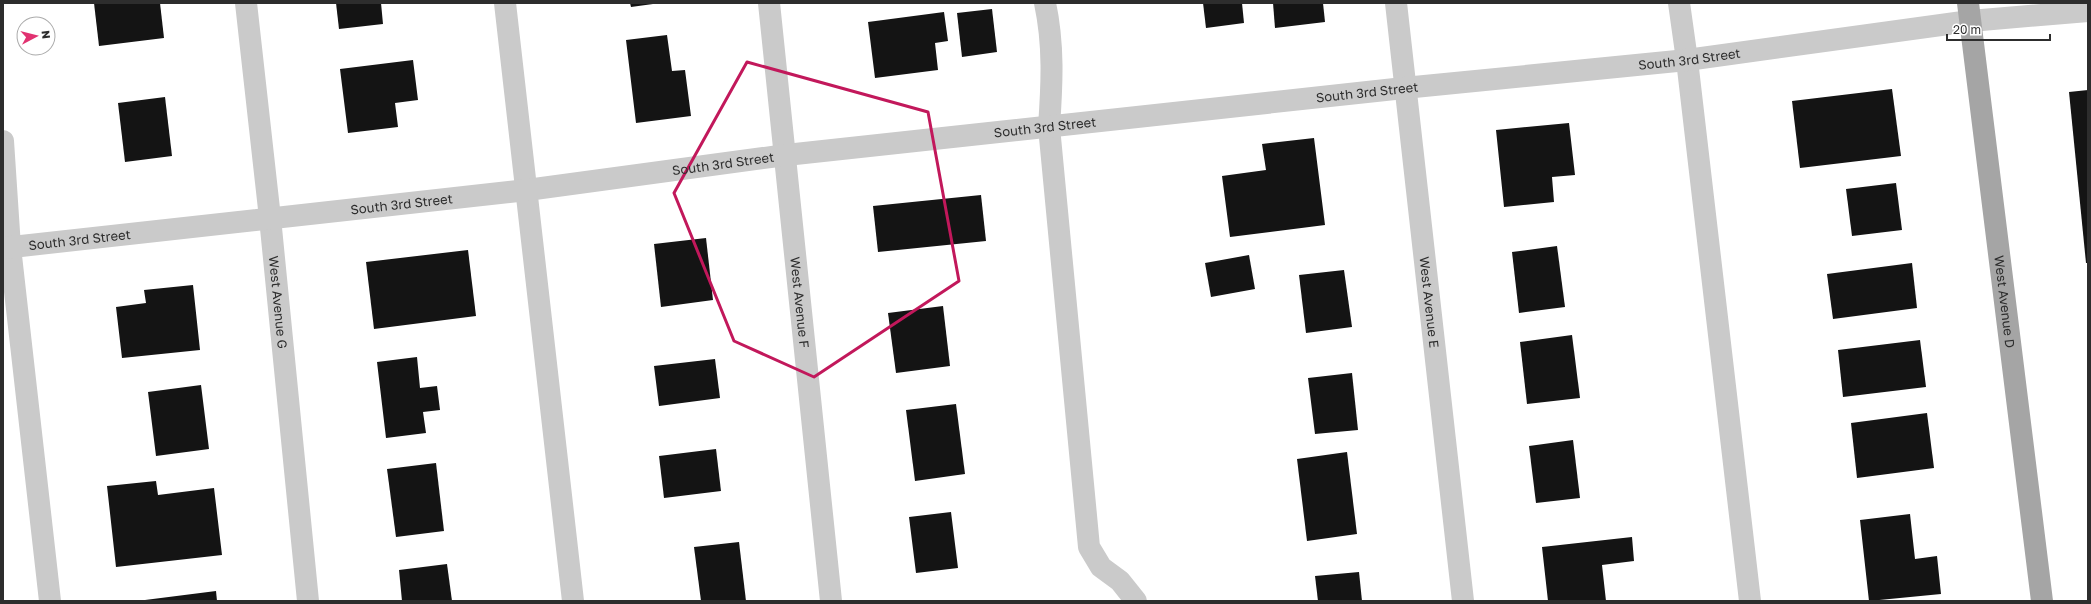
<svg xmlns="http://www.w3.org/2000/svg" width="2091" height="604" viewBox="0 0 2091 604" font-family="'Golos Text',sans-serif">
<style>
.building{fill:#141414}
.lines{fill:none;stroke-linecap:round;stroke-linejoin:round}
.minor{stroke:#cacaca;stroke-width:22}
.major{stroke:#a5a5a5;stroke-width:22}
.marked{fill:none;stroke:#c2185b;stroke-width:3;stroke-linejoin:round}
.labels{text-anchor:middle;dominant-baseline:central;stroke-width:4;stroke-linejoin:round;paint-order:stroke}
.street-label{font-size:13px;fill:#2d2d2d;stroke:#fff}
</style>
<rect width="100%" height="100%" fill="#fff"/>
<g class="building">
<path d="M 94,3 L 160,3 L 164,38 L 99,46 Z"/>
<path d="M 336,3 L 381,3 L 383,24 L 339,29 Z"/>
<path d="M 630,3 L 653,3 L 653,4 L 631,7 Z"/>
<path d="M 1203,3 L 1242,3 L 1244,23 L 1206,28 Z"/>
<path d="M 1273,3 L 1323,3 L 1325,22 L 1275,28 Z"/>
<path d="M 992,9 L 997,52 L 962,57 L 957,13 Z"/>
<path d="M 944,12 L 948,41 L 935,43 L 938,70 L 875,78 L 868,22 Z"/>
<path d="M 667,35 L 672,71 L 685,70 L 691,116 L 636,123 L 626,40 Z"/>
<path d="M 413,60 L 418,100 L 395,103 L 398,127 L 348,133 L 340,69 Z"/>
<path d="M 1892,89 L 1901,156 L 1800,168 L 1792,101 Z"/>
<path d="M 2088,90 L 2088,263 L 2086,263 L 2069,92 Z"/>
<path d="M 165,97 L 172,156 L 125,162 L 118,103 Z"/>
<path d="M 1569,123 L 1575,175 L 1552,177 L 1554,202 L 1504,207 L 1496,130 Z"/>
<path d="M 1314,138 L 1325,225 L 1230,237 L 1222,176 L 1266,170 L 1262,144 Z"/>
<path d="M 1896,183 L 1902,230 L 1852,236 L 1846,189 Z"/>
<path d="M 981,195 L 986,241 L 878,252 L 873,206 Z"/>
<path d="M 706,238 L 713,300 L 661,307 L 654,244 Z"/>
<path d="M 1557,246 L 1565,307 L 1519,313 L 1512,252 Z"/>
<path d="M 468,250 L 476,316 L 374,329 L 366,262 Z"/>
<path d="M 1249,255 L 1255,289 L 1211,297 L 1205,263 Z"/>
<path d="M 1912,263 L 1917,308 L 1833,319 L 1827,274 Z"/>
<path d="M 1344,270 L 1352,327 L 1306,333 L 1299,275 Z"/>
<path d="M 193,285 L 200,350 L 122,358 L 116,307 L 146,303 L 144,290 Z"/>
<path d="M 943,306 L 950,366 L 896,373 L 888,313 Z"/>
<path d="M 1572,335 L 1580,398 L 1527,404 L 1520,342 Z"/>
<path d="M 1920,340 L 1926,387 L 1843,397 L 1838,350 Z"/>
<path d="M 417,357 L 420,388 L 437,386 L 440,410 L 423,412 L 426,433 L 386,438 L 377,362 Z"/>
<path d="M 715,359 L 720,398 L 659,406 L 654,366 Z"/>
<path d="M 1352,373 L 1358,430 L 1315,434 L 1308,378 Z"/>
<path d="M 201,385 L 209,449 L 156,456 L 148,392 Z"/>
<path d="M 956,404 L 965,474 L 915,481 L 906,410 Z"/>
<path d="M 1927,413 L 1934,468 L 1857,478 L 1851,423 Z"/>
<path d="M 1573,440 L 1580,498 L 1536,503 L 1529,446 Z"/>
<path d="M 716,449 L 721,491 L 664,498 L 659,456 Z"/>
<path d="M 1347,452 L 1357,534 L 1307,541 L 1297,459 Z"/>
<path d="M 436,463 L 444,531 L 396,537 L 387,469 Z"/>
<path d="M 156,481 L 158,495 L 214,488 L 222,555 L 116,567 L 107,486 Z"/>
<path d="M 951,512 L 958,568 L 916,573 L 909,517 Z"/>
<path d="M 1910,514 L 1915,559 L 1937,556 L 1941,594 L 1869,601 L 1860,520 Z"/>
<path d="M 1632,537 L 1634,561 L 1602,565 L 1606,601 L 1548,601 L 1542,547 Z"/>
<path d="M 739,542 L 746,601 L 701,601 L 694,547 Z"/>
<path d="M 447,564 L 452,601 L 402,601 L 399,570 Z"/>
<path d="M 1359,572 L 1362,601 L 1318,601 L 1315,576 Z"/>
<path d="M 216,591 L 217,601 L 145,601 L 145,600 Z"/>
</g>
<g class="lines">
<g class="minor">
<path id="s1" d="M 246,3 L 270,218 L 308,601"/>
<path d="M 505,3 L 573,601"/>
<path id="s2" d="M 769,3 L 831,601"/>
<path d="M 1045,3 C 1054,45 1052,84 1049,127 L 1089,547 L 1101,567 L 1120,581 L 1136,601"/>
<path id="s3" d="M 1396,3 L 1463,601"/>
<path d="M 1679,3 L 1687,60 L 1750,601"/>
<path d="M 3,141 L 10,247 L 50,601"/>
<path id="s4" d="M 3,248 L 527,190 L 786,155 L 1404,88 L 1687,60 L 1970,21 L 2088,11"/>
</g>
<path class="major" id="s5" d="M 1968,3 L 2042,601"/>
</g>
<path class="marked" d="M 747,62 L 928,112 L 959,281 L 814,377 L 734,341 L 674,193 Z"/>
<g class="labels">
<g class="street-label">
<text stroke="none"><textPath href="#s4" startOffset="1697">South 3rd Street</textPath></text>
<text stroke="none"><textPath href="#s4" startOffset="1373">South 3rd Street</textPath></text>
<text stroke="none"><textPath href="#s4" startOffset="1049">South 3rd Street</textPath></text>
<text stroke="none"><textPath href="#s4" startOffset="725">South 3rd Street</textPath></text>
<text stroke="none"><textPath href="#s4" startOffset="401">South 3rd Street</textPath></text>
<text stroke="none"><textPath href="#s4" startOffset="77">South 3rd Street</textPath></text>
<text stroke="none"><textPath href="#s1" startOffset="301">West Avenue G</textPath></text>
<text stroke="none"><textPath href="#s2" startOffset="301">West Avenue F</textPath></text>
<text stroke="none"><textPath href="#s3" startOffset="301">West Avenue E</textPath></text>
<text stroke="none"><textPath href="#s5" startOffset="301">West Avenue D</textPath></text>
</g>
</g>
<rect width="2091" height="604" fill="none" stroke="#2d2d2d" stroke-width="8"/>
<g transform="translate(36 36) rotate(83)"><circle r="19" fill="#ffffff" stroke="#ababab"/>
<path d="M0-3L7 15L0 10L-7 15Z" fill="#e13271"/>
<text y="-6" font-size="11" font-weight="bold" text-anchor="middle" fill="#2d2d2d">N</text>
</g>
<path d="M1947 34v6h103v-6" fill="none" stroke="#2d2d2d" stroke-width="2"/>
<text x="1953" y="34" font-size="12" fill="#2d2d2d" stroke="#ffffff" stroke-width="3" paint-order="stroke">20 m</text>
</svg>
